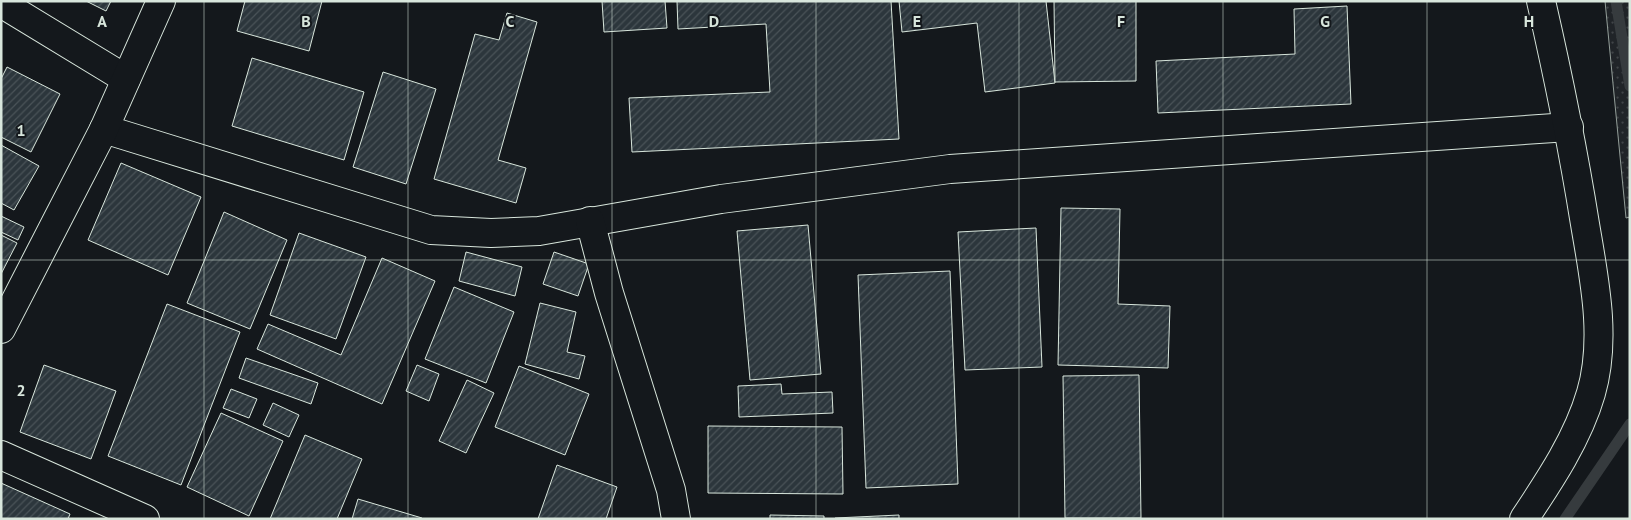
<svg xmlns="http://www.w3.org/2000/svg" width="1631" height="520" viewBox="0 0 1631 520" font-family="'PT Sans',sans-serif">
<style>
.grass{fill:url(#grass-dots);stroke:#939e99}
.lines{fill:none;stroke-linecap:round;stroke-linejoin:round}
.stream{stroke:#363b3e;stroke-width:11}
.building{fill:url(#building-hatch);stroke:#d8e6dc}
.street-casing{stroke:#d8e6dc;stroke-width:30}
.street{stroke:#14181c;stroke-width:28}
.grid{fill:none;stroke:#d8e6dc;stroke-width:1;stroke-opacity:0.55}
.grid-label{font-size:16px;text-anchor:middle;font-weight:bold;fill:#d8e6dc;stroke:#14181c;stroke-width:4;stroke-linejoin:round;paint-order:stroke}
</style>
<defs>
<pattern id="grass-dots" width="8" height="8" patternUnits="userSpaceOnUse" patternTransform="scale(1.25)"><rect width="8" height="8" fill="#202428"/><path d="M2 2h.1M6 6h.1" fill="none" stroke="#404447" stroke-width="1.8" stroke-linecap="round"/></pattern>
<pattern id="building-hatch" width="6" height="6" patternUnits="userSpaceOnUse" patternTransform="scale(1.25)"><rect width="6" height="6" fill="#2c363c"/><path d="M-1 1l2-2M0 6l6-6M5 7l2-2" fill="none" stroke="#4a5358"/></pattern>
</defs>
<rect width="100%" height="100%" fill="#14181c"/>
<path class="grass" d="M 1605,1 L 1630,1 L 1630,217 L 1626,218 Z"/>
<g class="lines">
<g class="stream">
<path d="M 1616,1 L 1630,86"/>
<path d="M 1565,519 L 1630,424"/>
</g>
</g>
<g class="building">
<path d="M 86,1 L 111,1 L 106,11 Z"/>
<path d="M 245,1 L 322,1 L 309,51 L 237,31 Z"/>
<path d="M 602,1 L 665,1 L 667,28 L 604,32 Z"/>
<path d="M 677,1 L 891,1 L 899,139 L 632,152 L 629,98 L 770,92 L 766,24 L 678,29 Z"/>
<path d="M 899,1 L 1046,1 L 1055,83 L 985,92 L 977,23 L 902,32 Z"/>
<path d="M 1054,1 L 1136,1 L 1136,81 L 1055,82 Z"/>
<path d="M 1347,6 L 1351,104 L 1158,113 L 1156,61 L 1295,54 L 1294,9 Z"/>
<path d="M 507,13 L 537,22 L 498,160 L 526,168 L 516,203 L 434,179 L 475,34 L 499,40 Z"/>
<path d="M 252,58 L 364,92 L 344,160 L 232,126 Z"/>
<path d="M 7,67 L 60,94 L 31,152 L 1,137 L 1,79 Z"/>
<path d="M 383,72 L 436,89 L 406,184 L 353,167 Z"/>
<path d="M 1,145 L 39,166 L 14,210 L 1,203 Z"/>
<path d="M 121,163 L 201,197 L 168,275 L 88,240 Z"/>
<path d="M 1061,208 L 1120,209 L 1118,304 L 1170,306 L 1168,368 L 1058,365 Z"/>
<path d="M 224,212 L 287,240 L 250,329 L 187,303 Z"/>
<path d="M 1,216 L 24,227 L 18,240 L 1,232 Z"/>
<path d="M 808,225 L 821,374 L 750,380 L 737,231 Z"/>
<path d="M 1036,228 L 1042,367 L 965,370 L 958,232 Z"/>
<path d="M 299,233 L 366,257 L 336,339 L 270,315 Z"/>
<path d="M 1,235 L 17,243 L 1,274 Z"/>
<path d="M 466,252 L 522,267 L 515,296 L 459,281 Z"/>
<path d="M 554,252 L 589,264 L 578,296 L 543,284 Z"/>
<path d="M 382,258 L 435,281 L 382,404 L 257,349 L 268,324 L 341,355 Z"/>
<path d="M 950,271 L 958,484 L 866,488 L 858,275 Z"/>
<path d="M 454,287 L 514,312 L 486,383 L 425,359 Z"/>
<path d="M 540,303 L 576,312 L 567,352 L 585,356 L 579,379 L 525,364 Z"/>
<path d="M 167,304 L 240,332 L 181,485 L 108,456 Z"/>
<path d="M 246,358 L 318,383 L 311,404 L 239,378 Z"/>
<path d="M 44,365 L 116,391 L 91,459 L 20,432 Z"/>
<path d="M 417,365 L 439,374 L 429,401 L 406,391 Z"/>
<path d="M 519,366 L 589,394 L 565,455 L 495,427 Z"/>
<path d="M 1139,375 L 1141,518 L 1065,518 L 1063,376 Z"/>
<path d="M 467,380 L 494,393 L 466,453 L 439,441 Z"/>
<path d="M 781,384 L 782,394 L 832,392 L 833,413 L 739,417 L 738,386 Z"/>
<path d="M 231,389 L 257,399 L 249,418 L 223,408 Z"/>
<path d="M 273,403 L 299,415 L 289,437 L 263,425 Z"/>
<path d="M 221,413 L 283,441 L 249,516 L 187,487 Z"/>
<path d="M 708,426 L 842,427 L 843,494 L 708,493 Z"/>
<path d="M 305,435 L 362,459 L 337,519 L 270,519 Z"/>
<path d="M 557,465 L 617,487 L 606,519 L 538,519 Z"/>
<path d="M 1,483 L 70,514 L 68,519 L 1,519 Z"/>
<path d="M 358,499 L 422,518 L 422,519 L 352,519 Z"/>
<path d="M 770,515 L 824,516 L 824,519 L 770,519 Z"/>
<path d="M 899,515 L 899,519 L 835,519 L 835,518 Z"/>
</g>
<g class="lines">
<defs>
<g id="street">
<path d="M 1,3 L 126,79"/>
<path d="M 104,129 L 431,230 L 491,233 L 539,231 L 721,199 L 950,169 L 1569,127"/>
<path d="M 590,221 L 609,293 L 671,490 L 676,519"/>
<path d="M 1,329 L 104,129 L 161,1"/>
<path d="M 1,455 L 145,519"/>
<path d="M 1524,519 C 1550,480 1578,438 1591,393 C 1607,338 1594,278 1585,224 C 1573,149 1558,75 1541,1"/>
</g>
</defs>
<use href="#street" class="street-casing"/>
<use href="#street" class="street"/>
</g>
<path class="grid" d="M 204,1 L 204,519M 408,1 L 408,519M 612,1 L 612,519M 816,1 L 816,519M 1019,1 L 1019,519M 1223,1 L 1223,519M 1427,1 L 1427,519M 1,260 L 1630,260"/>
<g class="grid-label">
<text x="102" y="27">A</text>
<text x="306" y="27">B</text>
<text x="510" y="27">C</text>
<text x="714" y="27">D</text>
<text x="917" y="27">E</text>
<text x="1121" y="27">F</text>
<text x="1325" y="27">G</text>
<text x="1529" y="27">H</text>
<text x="21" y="136">1</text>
<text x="21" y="396">2</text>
</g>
<rect width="1631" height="520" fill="none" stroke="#d8e6dc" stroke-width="5"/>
</svg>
